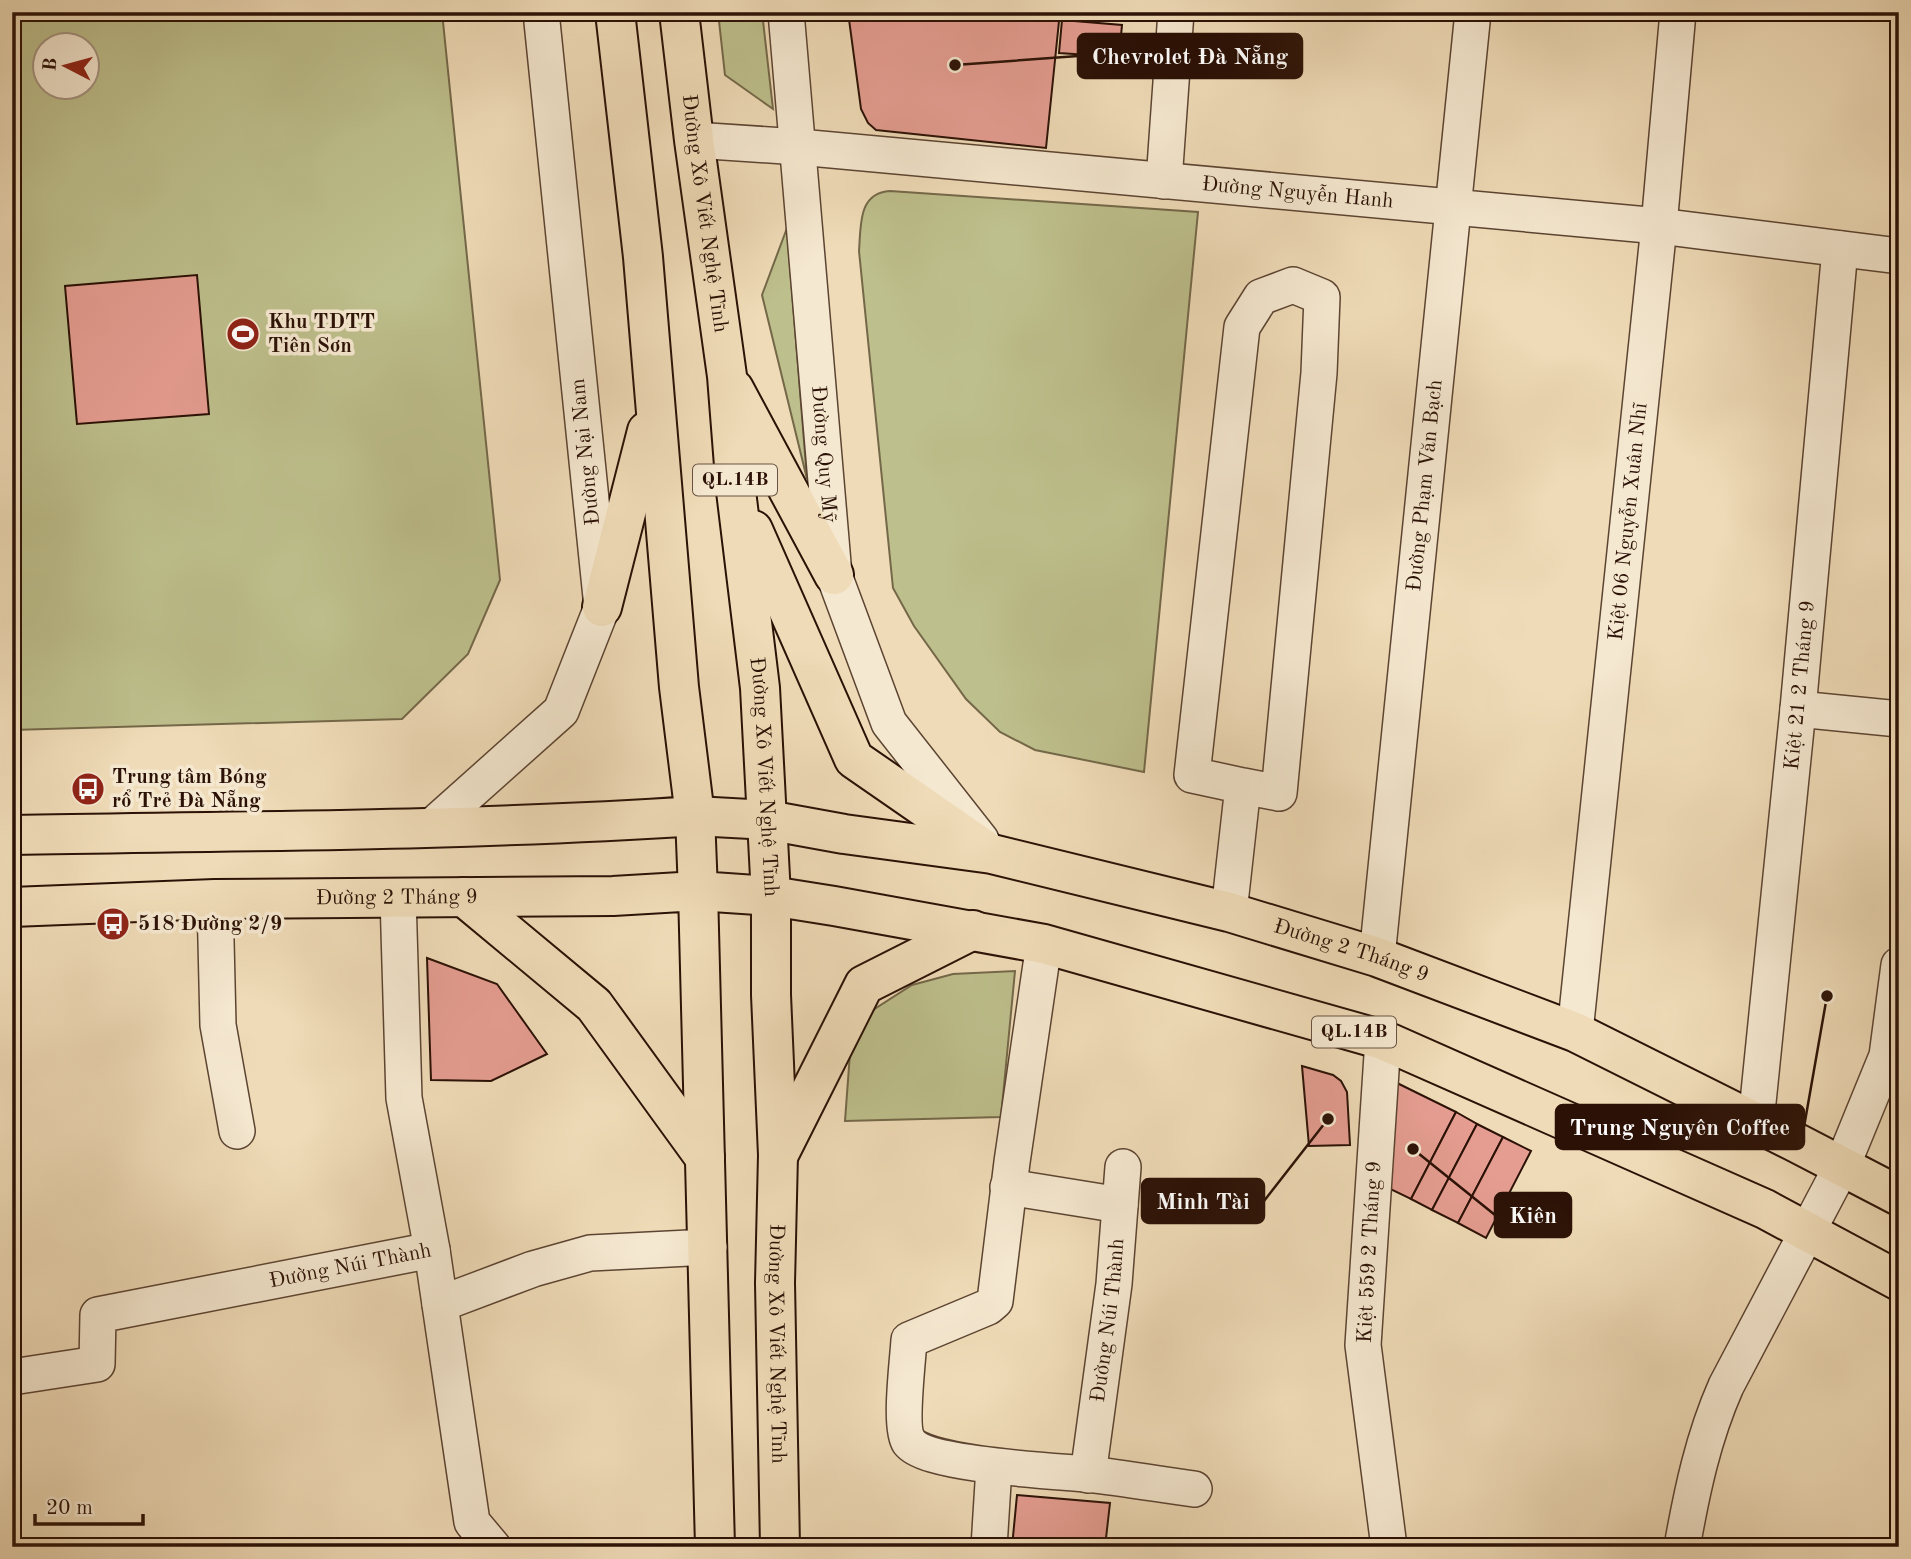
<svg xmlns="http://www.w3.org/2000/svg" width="1911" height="1559" viewBox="0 0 1911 1559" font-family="'Old Standard TT',serif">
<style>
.green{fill:#bdbf8c;stroke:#746849;stroke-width:2;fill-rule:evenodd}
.building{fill:#e59d91;stroke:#2b1106;stroke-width:2}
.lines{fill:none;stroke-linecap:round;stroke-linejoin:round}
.minor-casing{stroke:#5c4432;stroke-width:38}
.major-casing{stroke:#2b1106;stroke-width:42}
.highway-casing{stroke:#2b1106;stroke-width:42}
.minor{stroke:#f5e8d0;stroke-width:35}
.major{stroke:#efdbb7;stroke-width:38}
.highway{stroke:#efdbb7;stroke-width:38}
.labels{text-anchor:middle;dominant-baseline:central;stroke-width:7;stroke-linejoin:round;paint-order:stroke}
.shield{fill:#f5e8d0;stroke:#685243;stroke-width:2}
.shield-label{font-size:19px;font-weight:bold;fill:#2b1106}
.street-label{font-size:21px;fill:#2b1106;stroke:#f5e8d0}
.poi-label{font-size:21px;font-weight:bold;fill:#2b1106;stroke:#f5e8d0;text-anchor:start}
.leader{fill:none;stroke:#2b1106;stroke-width:2.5}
.callout-dot{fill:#2b1106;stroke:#f5e8d0;stroke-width:2.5}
.callout{fill:#2b1106;stroke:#2b1106;stroke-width:2.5}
.callout-label{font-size:23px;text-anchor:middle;font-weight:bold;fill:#fff}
</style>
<rect width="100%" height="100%" fill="#efdbb7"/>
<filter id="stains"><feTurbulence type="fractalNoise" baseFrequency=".00286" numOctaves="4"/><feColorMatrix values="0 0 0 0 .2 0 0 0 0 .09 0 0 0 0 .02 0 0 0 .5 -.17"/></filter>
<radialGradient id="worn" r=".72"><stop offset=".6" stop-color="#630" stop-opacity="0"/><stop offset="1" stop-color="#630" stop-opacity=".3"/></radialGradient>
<g class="green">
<path d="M 12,12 L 442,12 L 500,580 L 468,654 L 402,719 L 12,730 ZM 46,46 L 88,46 L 88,88 L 46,88 Z"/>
<path d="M 718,12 L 762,12 L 773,109 L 725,75 Z"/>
<path d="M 890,191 L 1198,212 L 1144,772 L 1035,750 L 1000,732 L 966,699 L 914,626 L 893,588 L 859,251 C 861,225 858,193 890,191 Z"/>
<path d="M 787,228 L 807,479 L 762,295 Z"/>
<path d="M 1015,971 L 1001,1117 L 845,1121 L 850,1053 L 873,1010 L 912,985 L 953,974 Z"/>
</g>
<g class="building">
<path d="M 848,12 L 1035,12 L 1034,20 L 1059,21 L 1046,148 L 876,130 L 868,123 L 861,109 Z"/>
<path d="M 1062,20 L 1122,25 L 1119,57 L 1059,53 Z"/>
<path d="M 197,275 L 209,414 L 77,424 L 65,286 Z"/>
<path d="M 427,958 L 497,984 L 547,1054 L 491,1081 L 431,1080 Z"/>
<path d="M 1302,1066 L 1333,1075 L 1341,1081 L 1347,1092 L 1350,1145 L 1309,1146 Z"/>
<path d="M 1397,1083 L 1456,1112 L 1411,1199 L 1384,1186 Z"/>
<path d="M 1456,1112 L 1477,1124 L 1432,1210 L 1411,1199 Z"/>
<path d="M 1477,1124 L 1503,1137 L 1458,1223 L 1432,1210 Z"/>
<path d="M 1503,1137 L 1531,1151 L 1486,1238 L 1458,1223 Z"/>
<path d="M 1017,1495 L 1110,1503 L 1105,1547 L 1012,1547 Z"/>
</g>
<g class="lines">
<defs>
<g id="minor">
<path id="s1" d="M 786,12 L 834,575 L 889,723 L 981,840"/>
<path id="s2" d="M 694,140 L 799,147 L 1659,226 L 1899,256"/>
<path d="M 1164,181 L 1176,12"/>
<path d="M 1798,709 L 1899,719"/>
<path d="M 430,828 L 561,711 L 602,607 L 541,12"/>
<path d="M 398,897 L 404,1098 L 432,1250 L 472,1522 L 493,1547"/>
<path d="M 215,899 L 218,1025 L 237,1131"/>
<path d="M 1229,912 L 1243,786 L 1192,775 L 1242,327 L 1261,297 L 1293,285 L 1322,297 L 1319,373 L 1279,793 L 1243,786"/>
<path d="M 1044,944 L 1012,1162 L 995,1301 L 988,1307 L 909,1340 C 908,1359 899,1428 909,1442 C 926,1465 1055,1471 1087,1474 C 1122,1478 1158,1484 1194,1489"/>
<path id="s3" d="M 1377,957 L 1473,12"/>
<path id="s4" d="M 1575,1032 L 1659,226 L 1678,12"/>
<path d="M 1383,1040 L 1363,1345 L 1389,1547"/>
<path id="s5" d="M 1756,1122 L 1798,709 L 1840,249"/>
<path d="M 1008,1187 L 1120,1205"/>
<path d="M 440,1304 L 533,1269 L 590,1253 L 709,1247"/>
<path id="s6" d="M 12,1377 L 97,1364 L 98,1315 L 432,1250"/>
<path id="s7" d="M 1088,1475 L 1114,1284 L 1123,1167"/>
<path d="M 989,1547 L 994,1467"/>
<path d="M 1682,1547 C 1692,1491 1703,1438 1726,1386 L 1842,1166 L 1887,1056 L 1899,965"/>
</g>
<g id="major">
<path d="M 12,835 C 240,831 468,831 695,816"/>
<path id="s8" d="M 771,896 L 771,995 L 778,1155 L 775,1283 L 780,1547"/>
<path d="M 464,897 L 594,1005 L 705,1158"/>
<path id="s9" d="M 12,907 L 215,899 L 613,896 L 698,891 L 715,1547"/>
<path d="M 779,1154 L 864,985 L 973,930"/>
</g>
<g id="highway">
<path d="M 615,12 L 643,257 L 679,687 L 695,816 L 698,891 L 771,896 L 834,906 L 1044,944 L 1383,1040 L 1765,1209 L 1899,1281"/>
<path id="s10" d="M 679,12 L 694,140 L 727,376 L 736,491 L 760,688 L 771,896"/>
<path d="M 734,389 L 834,575"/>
<path d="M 753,530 L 854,759 L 984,849"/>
<path d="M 602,607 L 647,431"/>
<path id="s11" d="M 695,816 L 767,820 L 844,834 L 992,854 L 1229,912 L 1377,957 L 1575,1032 L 1795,1142 L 1899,1196"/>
</g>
</defs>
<use href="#minor" class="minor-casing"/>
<use href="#major" class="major-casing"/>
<use href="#highway" class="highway-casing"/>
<use href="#minor" class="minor"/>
<use href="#major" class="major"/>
<use href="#highway" class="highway"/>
</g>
<defs>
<symbol id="stadium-disc" viewBox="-11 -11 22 22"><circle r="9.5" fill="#8f2418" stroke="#f5e8d0"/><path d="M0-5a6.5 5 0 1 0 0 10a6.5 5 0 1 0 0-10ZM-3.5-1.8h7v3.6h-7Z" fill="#fff"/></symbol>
<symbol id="bus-disc" viewBox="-11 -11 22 22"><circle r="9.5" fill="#8f2418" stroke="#f5e8d0"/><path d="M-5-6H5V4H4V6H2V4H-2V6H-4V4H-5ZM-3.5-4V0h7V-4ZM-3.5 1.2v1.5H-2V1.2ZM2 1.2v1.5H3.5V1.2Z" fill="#fff"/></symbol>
</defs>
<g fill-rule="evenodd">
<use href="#stadium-disc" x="224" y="315" width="38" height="38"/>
<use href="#bus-disc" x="69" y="770" width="38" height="38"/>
<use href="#bus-disc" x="94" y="905" width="38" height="38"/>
</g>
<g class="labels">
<g class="shield">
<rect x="693" y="464.5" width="84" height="31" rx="5"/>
<rect x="1312" y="1016.5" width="84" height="31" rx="5"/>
</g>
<g class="shield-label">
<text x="735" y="480">QL.14B</text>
<text x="1354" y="1032">QL.14B</text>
</g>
<g class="street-label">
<text stroke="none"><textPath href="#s2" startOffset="606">Đường Nguyễn Hanh</textPath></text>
<text stroke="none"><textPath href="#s10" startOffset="203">Đường Xô Viết Nghệ Tĩnh</textPath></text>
<text transform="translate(586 452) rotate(-96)">Đường Nại Nam</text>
<text stroke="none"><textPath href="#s1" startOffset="444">Đường Quy Mỹ</textPath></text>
<text stroke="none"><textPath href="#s3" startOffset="474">Đường Phạm Văn Bạch</textPath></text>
<text stroke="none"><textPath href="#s4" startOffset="513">Kiệt 06 Nguyễn Xuân Nhĩ</textPath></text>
<text stroke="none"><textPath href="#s5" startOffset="439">Kiệt 21 2 Tháng 9</textPath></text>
<text stroke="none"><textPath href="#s10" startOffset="770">Đường Xô Viết Nghệ Tĩnh</textPath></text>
<text stroke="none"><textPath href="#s9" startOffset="385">Đường 2 Tháng 9</textPath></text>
<text stroke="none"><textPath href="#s11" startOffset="672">Đường 2 Tháng 9</textPath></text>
<text transform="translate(1370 1252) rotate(-87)">Kiệt 559 2 Tháng 9</text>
<text stroke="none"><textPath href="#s6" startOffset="392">Đường Núi Thành</textPath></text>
<text stroke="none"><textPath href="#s7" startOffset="156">Đường Núi Thành</textPath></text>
<text stroke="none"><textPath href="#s8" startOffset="448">Đường Xô Viết Nghệ Tĩnh</textPath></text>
</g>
<g class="poi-label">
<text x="268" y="322">Khu TDTT<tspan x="268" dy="24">Tiên Sơn</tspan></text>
<text x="112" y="777">Trung tâm Bóng<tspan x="112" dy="24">rổ Trẻ Đà Nẵng</tspan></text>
<text x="138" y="924">518 Đường 2/9</text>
</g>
</g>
<path class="leader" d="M955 65L1078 56M1827 996L1804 1127M1328 1119L1264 1201M1413 1149L1495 1215"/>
<g class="callout-dot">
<circle cx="955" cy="65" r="7"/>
<circle cx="1827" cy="996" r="7"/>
<circle cx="1328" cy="1119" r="7"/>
<circle cx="1413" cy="1149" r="7"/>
</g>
<g class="callout">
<rect x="1078" y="34" width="224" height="44" rx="7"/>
<rect x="1556" y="1105" width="248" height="44" rx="7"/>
<rect x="1142" y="1179" width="122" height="44" rx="7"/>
<rect x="1495" y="1193" width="76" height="44" rx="7"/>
</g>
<g class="callout-label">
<text x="1190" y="64">Chevrolet Đà Nẵng</text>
<text x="1680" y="1135">Trung Nguyên Coffee</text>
<text x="1203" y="1209">Minh Tài</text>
<text x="1533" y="1223">Kiên</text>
</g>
<rect width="1911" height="1559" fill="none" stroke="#efdbb7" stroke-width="42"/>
<rect x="14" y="14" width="1883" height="1531" fill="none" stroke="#2b1106" stroke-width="3.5"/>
<rect x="21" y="21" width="1869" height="1517" fill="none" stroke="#2b1106" stroke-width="2"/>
<g transform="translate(66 66) rotate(276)"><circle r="33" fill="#f5e8d0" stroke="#a4927f" stroke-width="2"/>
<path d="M0-5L12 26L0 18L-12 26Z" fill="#8f2418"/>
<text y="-10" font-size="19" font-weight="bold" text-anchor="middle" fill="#2b1106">B</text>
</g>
<path d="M35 1514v10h108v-10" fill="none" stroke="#2b1106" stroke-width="3.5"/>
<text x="46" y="1514" font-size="21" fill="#2b1106" stroke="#f5e8d0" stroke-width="5" paint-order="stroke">20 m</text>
<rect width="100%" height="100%" filter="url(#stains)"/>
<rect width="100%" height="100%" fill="url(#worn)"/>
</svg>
